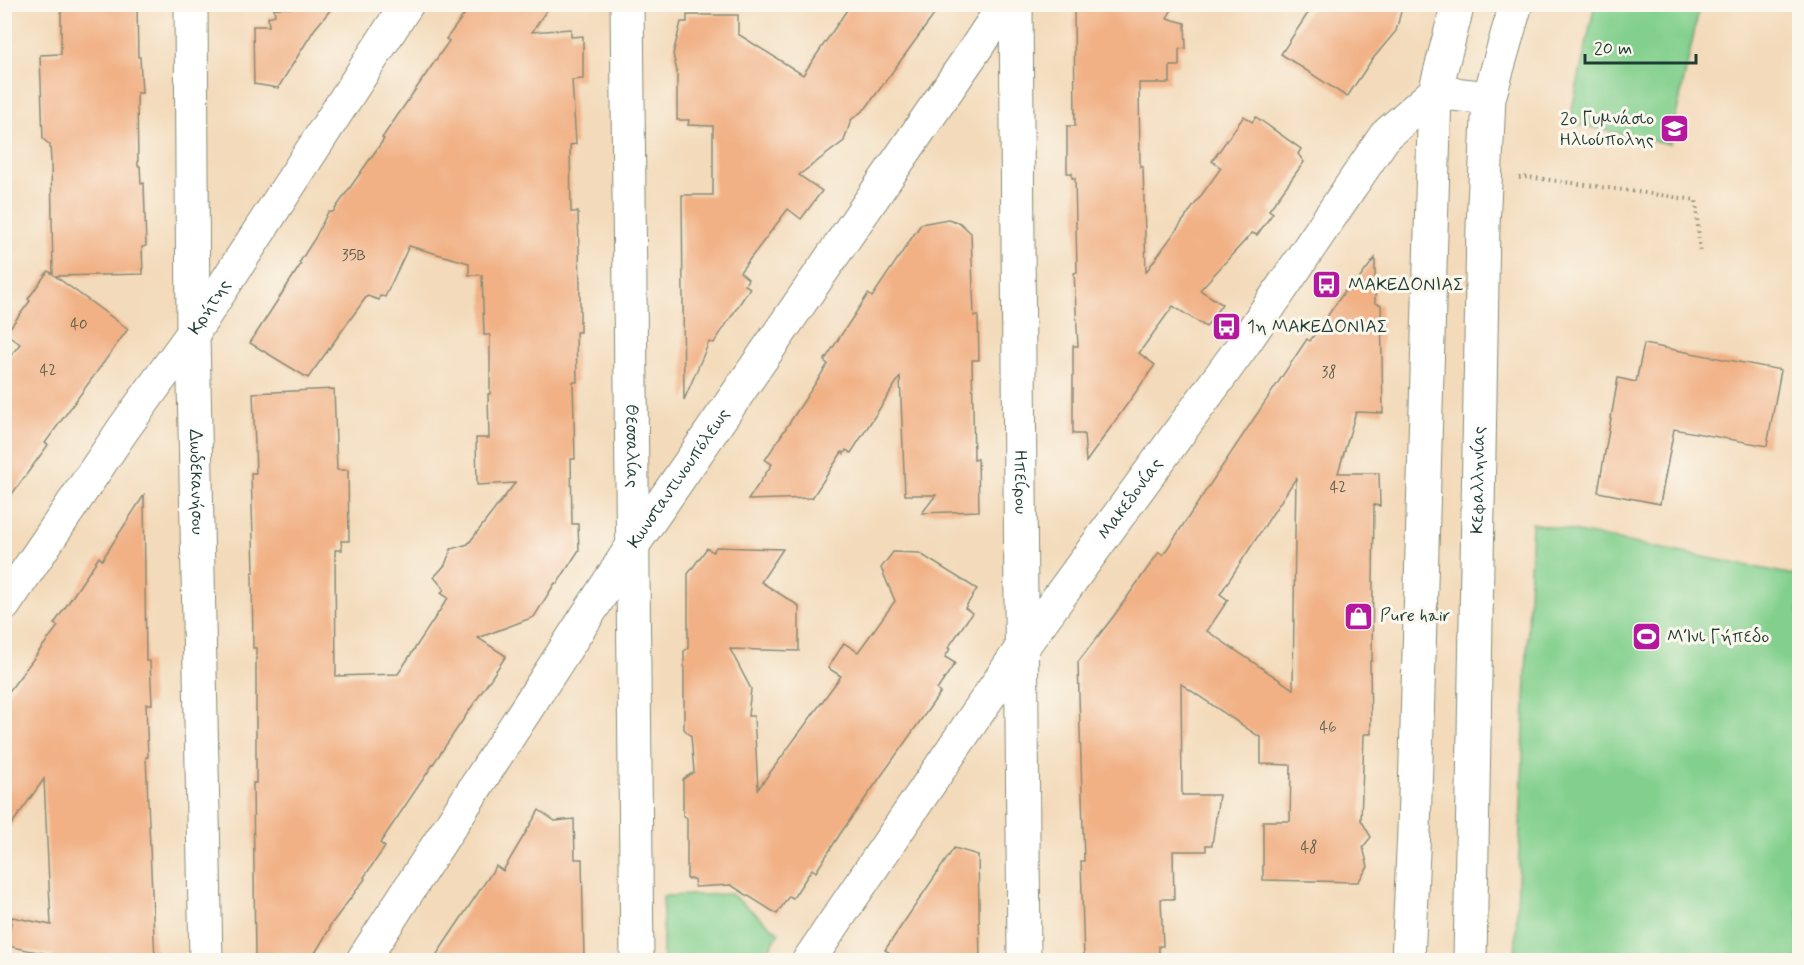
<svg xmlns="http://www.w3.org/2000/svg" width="1804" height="965" viewBox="0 0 1804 965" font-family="Mynerve,sans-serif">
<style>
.green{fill:#83d08e;stroke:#518661;stroke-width:1.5}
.building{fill:#f1b185;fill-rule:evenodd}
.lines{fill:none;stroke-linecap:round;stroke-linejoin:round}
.minor-casing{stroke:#898c77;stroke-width:35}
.path{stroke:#898c77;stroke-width:4;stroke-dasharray:1.5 4.5;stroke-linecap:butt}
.minor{stroke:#fff;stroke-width:33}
.labels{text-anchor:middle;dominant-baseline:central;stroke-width:6;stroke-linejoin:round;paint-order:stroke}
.number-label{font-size:15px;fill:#545a48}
.poi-label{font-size:18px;fill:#1f3d34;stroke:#fbf7ec;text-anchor:start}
.street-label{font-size:18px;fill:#1f3d34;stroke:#fbf7ec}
</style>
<rect width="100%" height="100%" fill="#fbf7ec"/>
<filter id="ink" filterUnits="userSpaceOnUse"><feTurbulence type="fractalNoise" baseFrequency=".0167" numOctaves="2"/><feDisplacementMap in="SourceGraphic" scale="12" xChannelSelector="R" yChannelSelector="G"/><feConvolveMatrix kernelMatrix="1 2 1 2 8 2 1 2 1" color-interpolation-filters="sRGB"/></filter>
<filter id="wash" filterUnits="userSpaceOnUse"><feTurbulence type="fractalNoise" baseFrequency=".008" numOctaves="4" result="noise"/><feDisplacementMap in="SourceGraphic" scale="24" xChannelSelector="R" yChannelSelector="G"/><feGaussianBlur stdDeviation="1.35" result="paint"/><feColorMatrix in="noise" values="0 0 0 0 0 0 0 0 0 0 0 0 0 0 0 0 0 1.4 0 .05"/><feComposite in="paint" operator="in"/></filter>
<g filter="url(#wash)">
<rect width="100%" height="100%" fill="#f3daba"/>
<g class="green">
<path d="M 1595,4 L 1700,5 L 1670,144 L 1569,123 Z"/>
<path d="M 1532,523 L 1799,576 L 1799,960 L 1515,960 Z"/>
<path d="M 731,894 L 779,933 L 762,960 L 663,960 L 663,896 Z"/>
</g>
<g id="blocks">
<g class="building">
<path d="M 61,4 L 137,4 L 138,57 L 140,57 L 142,93 L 137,93 L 138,166 L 140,166 L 141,184 L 144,183 L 146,246 L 142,247 L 143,274 L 55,276 L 128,329 L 45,443 L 48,445 L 4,505 L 4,364 L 20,344 L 6,333 L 30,301 L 28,299 L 48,271 L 53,274 L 51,162 L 50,145 L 43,139 L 40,55 L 61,54 Z"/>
<path d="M 472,4 L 551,4 L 532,32 L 571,29 L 571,37 L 583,36 L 583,79 L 572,80 L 576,144 L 570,145 L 571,212 L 578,212 L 580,286 L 580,332 L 576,332 L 577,382 L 573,382 L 575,459 L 571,459 L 572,524 L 578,524 L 579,550 L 557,584 L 555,583 L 534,617 L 478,638 L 506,656 L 380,843 L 385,847 L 364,877 L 365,879 L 329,927 L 330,928 L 311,960 L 255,960 L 253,783 L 256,783 L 256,648 L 253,648 L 252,572 L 254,572 L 251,473 L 256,473 L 253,393 L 334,389 L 337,470 L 348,470 L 349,541 L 341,541 L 342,550 L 335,550 L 336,676 L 398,674 L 448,598 L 441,593 L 444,589 L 434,577 L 445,565 L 451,549 L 468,544 L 515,483 L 477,485 L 476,438 L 489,438 L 488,394 L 490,394 L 490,335 L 484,335 L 482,275 L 469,275 L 469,263 L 409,246 L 385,297 L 380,296 L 379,300 L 367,296 L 308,378 L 250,343 L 301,264 L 299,263 L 315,238 L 328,212 L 333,212 L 384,139 L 382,138 L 449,41 L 446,39 Z"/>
<path d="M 851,4 L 942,4 L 866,108 L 851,120 L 844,141 L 799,175 L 822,191 L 801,219 L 788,209 L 740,272 L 748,279 L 745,285 L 750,288 L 714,343 L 709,342 L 684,400 L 682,195 L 713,195 L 713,126 L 688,125 L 689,120 L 677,120 L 677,71 L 673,54 L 681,22 L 687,22 L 687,15 L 738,15 L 738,34 L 803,75 Z"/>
<path d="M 1074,4 L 1175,4 L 1167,18 L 1185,23 L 1186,48 L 1179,49 L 1179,66 L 1170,66 L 1170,83 L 1139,83 L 1140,167 L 1143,167 L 1146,272 L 1221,168 L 1212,161 L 1244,116 L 1252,122 L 1256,117 L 1301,149 L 1298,154 L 1304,162 L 1269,210 L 1273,213 L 1257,235 L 1252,233 L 1200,290 L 1222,304 L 1206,327 L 1173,306 L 1139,353 L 1155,365 L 1086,462 L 1084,434 L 1073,434 L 1073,346 L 1078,346 L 1074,273 L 1077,272 L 1075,178 L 1072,178 L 1072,173 L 1067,173 L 1067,126 L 1075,126 Z"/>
<path d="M 1314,4 L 1403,4 L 1396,31 L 1371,61 L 1347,97 L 1281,54 Z"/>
<path d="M 274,8 L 332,8 L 314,30 L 278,88 L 254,84 L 253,26 L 269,26 L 268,17 L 275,15 Z"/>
<path d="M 948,219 L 960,223 L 971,233 L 974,316 L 978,316 L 979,360 L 972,360 L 974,460 L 978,459 L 979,511 L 922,513 L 936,495 L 905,495 L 900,377 L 851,453 L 846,450 L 844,454 L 842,452 L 812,498 L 748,500 L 772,464 L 765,460 L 828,364 L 824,361 L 868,294 L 872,297 L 921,224 Z"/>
<path d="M 1375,258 L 1375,303 L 1381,305 L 1383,413 L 1356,412 L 1338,473 L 1379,473 L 1380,506 L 1374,505 L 1372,661 L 1370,661 L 1371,734 L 1364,734 L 1363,765 L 1361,820 L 1371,837 L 1363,847 L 1368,867 L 1358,882 L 1263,880 L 1263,821 L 1290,821 L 1291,765 L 1261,764 L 1261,738 L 1181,684 L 1182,795 L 1219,795 L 1212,845 L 1206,845 L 1206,851 L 1173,851 L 1174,899 L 1161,899 L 1163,946 L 1159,946 L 1159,960 L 1084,960 L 1081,861 L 1084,861 L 1078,662 L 1113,617 L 1159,552 L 1163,555 L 1307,339 L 1310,341 L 1347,288 L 1350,291 ZM 1296,478 L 1295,533 L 1293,689 L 1207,631 L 1228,600 L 1220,594 Z"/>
<path d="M 1644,344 L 1781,370 L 1767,446 L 1674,429 L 1660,504 L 1598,492 L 1618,378 L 1636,382 Z"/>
<path d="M 144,495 L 146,661 L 150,661 L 152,704 L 146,704 L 148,757 L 146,757 L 155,960 L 53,960 L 53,955 L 7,946 L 12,917 L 51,925 L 44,779 L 4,835 L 4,698 L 58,626 L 54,624 L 99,557 L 102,560 Z"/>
<path d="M 716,547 L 783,549 L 761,582 L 799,606 L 799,651 L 730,649 L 751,689 L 748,716 L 754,716 L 758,789 L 841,676 L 828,668 L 844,643 L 858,652 L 895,601 L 881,568 L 893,552 L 919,553 L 977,589 L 965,608 L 972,613 L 948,648 L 950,649 L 945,657 L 955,663 L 937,690 L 940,693 L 840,834 L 816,872 L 812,869 L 793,898 L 789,896 L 777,914 L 731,885 L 695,887 L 694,879 L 687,879 L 687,818 L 683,815 L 683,779 L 694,772 L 691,736 L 684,729 L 684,651 L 688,648 L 688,574 L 707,548 L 713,552 Z"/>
<path d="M 539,810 L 555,821 L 574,819 L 575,859 L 582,859 L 584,960 L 433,960 L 496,866 L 503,871 Z"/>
<path d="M 954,848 L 978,855 L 980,960 L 902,960 L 885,950 Z"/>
</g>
</g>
</g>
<g filter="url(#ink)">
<use href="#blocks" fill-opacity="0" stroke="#898c77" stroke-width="1.5"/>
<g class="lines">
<defs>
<g id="minor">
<path id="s1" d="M 191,4 L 193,333 L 206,960"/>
<path id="s2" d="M 627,4 L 637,960"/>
<path id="s3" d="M 1016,4 L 1024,960"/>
<path id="s4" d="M 4,605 L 124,428 L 193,333 L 407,4"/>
<path id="s5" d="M 363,960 L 633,545 L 976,48 L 1005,4"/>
<path id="s6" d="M 809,960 L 1021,649 L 1243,345 L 1385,136 L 1435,92 L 1489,98"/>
<path d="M 1408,960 L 1414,830 L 1435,92 L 1458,4"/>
<path id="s7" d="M 1470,960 L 1483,226 L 1489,98 L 1516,4"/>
</g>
</defs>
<use href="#minor" class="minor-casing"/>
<path class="path" d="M 1519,178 L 1528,177 L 1696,200 L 1700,253"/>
<use href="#minor" class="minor"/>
</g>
</g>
<defs>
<symbol id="school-square" viewBox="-11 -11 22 22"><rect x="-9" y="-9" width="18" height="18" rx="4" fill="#b5179e" stroke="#fbf7ec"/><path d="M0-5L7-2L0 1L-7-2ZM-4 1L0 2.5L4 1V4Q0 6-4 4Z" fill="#fff"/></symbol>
<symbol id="bus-square" viewBox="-11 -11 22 22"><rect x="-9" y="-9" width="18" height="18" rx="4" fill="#b5179e" stroke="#fbf7ec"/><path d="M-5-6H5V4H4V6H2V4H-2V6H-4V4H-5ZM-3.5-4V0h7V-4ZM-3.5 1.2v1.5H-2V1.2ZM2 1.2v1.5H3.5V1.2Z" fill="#fff"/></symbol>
<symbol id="shop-square" viewBox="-11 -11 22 22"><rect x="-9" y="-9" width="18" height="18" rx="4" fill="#b5179e" stroke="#fbf7ec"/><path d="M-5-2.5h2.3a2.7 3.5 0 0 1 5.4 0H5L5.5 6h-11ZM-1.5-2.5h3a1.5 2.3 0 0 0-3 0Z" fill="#fff"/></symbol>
<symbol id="stadium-square" viewBox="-11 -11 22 22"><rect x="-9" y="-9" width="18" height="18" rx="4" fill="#b5179e" stroke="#fbf7ec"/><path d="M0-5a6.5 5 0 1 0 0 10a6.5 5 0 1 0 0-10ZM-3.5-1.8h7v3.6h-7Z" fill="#fff"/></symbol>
</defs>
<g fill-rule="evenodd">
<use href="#school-square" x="1658" y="112" width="33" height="33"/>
<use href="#bus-square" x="1310" y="268" width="33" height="33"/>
<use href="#bus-square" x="1210" y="310" width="33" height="33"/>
<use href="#shop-square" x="1342" y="600" width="33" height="33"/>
<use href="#stadium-square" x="1630" y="620" width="33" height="33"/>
</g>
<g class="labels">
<g class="number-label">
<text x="354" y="256">35Β</text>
<text x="79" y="325">40</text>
<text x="48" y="371">42</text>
<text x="1329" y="373">38</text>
<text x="1338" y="488">42</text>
<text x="1328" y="728">46</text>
<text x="1309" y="848">48</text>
</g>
<g class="poi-label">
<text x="1654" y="119" text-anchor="end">2ο Γυμνάσιο<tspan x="1654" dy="21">Ηλιούπολης</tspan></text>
<text x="1348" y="285">ΜΑΚΕΔΟΝΙΑΣ</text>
<text x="1247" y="327">1η ΜΑΚΕΔΟΝΙΑΣ</text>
<text x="1380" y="616">Pure hair</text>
<text x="1667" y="637">ΜΊνι Γήπεδο</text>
</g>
<g class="street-label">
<text stroke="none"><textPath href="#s4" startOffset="362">Κρήτης</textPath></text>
<text stroke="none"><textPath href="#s2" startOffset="442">Θεσσαλίας</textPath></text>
<text stroke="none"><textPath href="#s5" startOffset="576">Κωνσταντινουπόλεως</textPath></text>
<text stroke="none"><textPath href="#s7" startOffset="480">Κεφαλληνίας</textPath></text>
<text stroke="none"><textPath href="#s1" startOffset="478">Δωδεκανήσου</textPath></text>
<text stroke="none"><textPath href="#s3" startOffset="478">Ηπείρου</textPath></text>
<text stroke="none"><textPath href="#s6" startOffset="562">Μακεδονίας</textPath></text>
</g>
</g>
<rect width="1804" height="965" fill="none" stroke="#fbf7ec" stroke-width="24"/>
<path d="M1585 54v9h111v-9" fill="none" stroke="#1f3d34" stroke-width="3"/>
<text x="1594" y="54" font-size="18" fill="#1f3d34" stroke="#fbf7ec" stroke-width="4.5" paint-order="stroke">20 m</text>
</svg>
